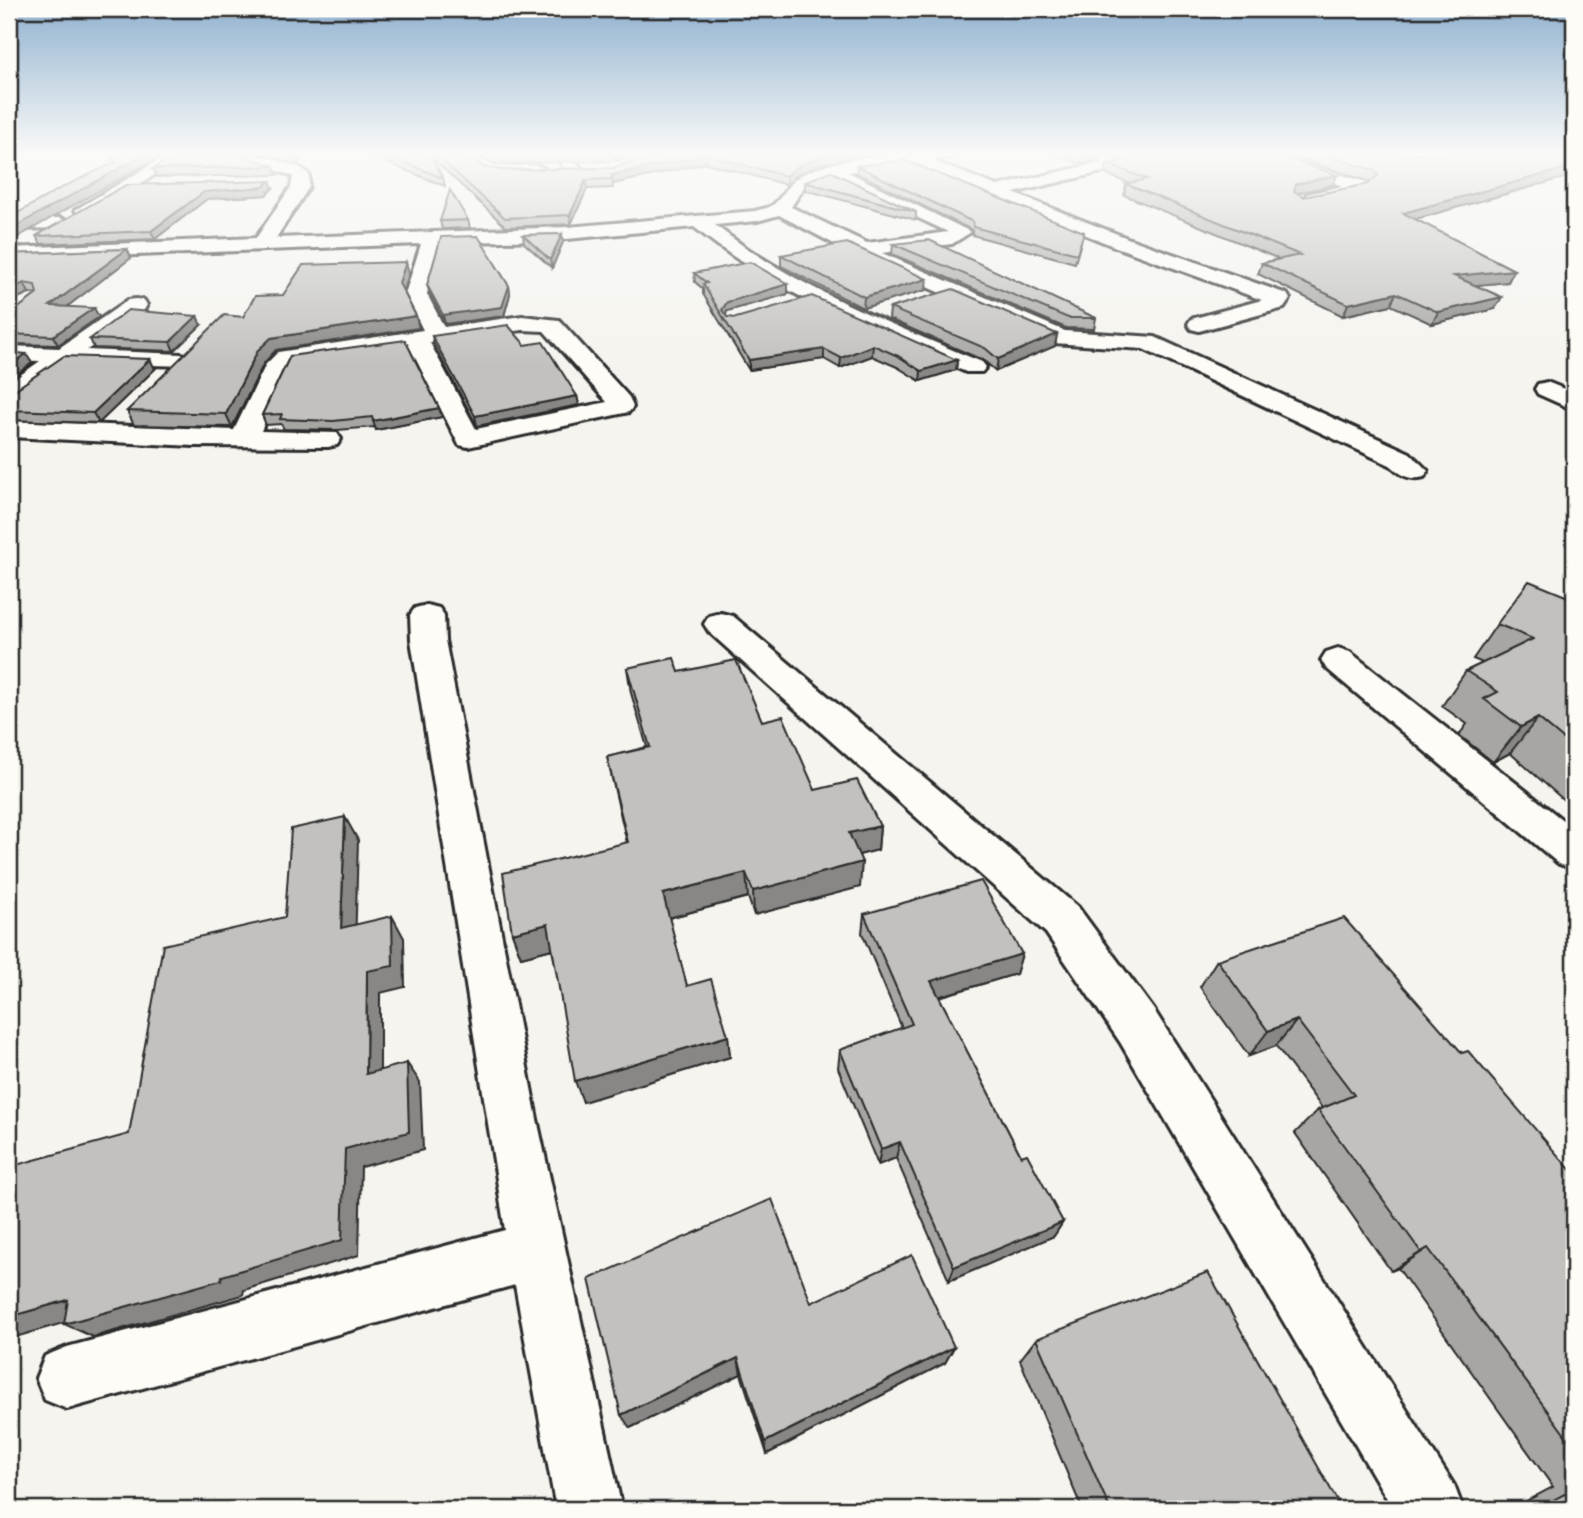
<svg xmlns="http://www.w3.org/2000/svg" width="1583" height="1518" viewBox="0 0 1583 1518" font-family="'Playpen Sans',sans-serif">
<style>
.lines{fill:none;stroke-linecap:round;stroke-linejoin:round}
.minor-casing{stroke:#2b2b2b;stroke-width:6}
.minor{fill:#fdfcf7;fill-rule:evenodd}
.wall{fill:#a7a6a3;stroke:#2b2b2b;stroke-width:2}
.shaded-wall{fill:#888785;stroke:#2b2b2b;stroke-width:2}
.building{fill:#c2c1be;stroke:#2b2b2b;stroke-width:2}
</style>
<rect width="100%" height="100%" fill="#f5f4ef"/>
<filter id="ink" filterUnits="userSpaceOnUse"><feTurbulence type="fractalNoise" baseFrequency=".0143" numOctaves="2"/><feDisplacementMap in="SourceGraphic" scale="14" xChannelSelector="R" yChannelSelector="G"/><feConvolveMatrix kernelMatrix="1 2 1 2 8 2 1 2 1" color-interpolation-filters="sRGB"/></filter>
<g filter="url(#ink)">
<g class="lines">
<defs>
<g id="minor">
<path d="M 171,153 L 191,153 L 90,214 L 78,214 L 75,210 Z"/>
<path d="M 222,153 C 244,153 295,157 309,175 L 309,187 L 276,238 L 567,227 L 755,211 C 761,209 771,208 775,203 C 787,192 788,181 805,173 C 851,153 910,153 960,153 L 933,161 L 997,186 L 1103,162 L 1087,153 L 1109,153 L 1121,161 L 1119,168 L 1013,193 L 1130,239 L 1287,294 L 1290,299 L 1284,308 L 1199,331 L 1191,329 L 1188,324 L 1191,319 L 1262,300 L 1116,247 L 911,164 L 848,172 L 971,232 L 952,244 L 882,253 L 1065,331 L 1155,337 L 1410,453 L 1428,471 L 1424,477 C 1408,481 1402,475 1390,465 L 1143,349 L 1053,343 L 859,257 L 779,215 L 757,221 L 715,225 C 795,288 890,323 982,362 L 986,367 L 982,372 L 966,372 C 870,331 775,293 694,227 L 567,239 L 441,243 L 427,294 L 444,327 L 522,316 L 559,320 L 629,397 L 633,407 L 629,412 L 468,447 L 459,445 L 409,346 L 293,363 L 288,367 L 261,431 L 337,433 L 341,439 L 337,445 L 328,447 L 194,446 L 9,437 L 9,421 L 234,430 L 266,364 L 278,352 L 423,330 L 405,294 L 421,244 L 9,260 L 9,248 L 256,238 L 291,187 L 293,176 ZM 830,176 L 948,232 L 867,243 L 791,207 L 804,187 ZM 522,330 L 544,331 L 607,402 L 476,429 L 430,343 Z"/>
<path d="M 452,153 C 479,153 479,162 499,166 C 514,169 536,160 547,171 C 529,189 468,170 452,153 Z"/>
<path d="M 554,153 L 570,153 L 583,171 L 581,175 L 569,175 Z"/>
<path d="M 1246,153 L 1272,153 L 1369,183 L 1372,187 L 1369,191 L 1313,203 L 1307,202 L 1304,198 L 1307,194 L 1343,186 Z"/>
<path d="M 59,218 L 66,220 L 68,224 L 66,228 L 9,229 L 9,218 Z"/>
<path d="M 136,299 L 144,300 L 147,305 L 144,310 L 87,350 L 181,354 L 189,356 L 193,361 L 189,366 L 69,363 L 18,399 L 9,401 L 9,383 L 40,361 L 9,360 L 9,346 L 59,348 L 128,300 Z"/>
<path d="M 1547,382 L 1574,393 L 1574,410 L 1538,394 L 1535,389 L 1538,384 Z"/>
<path d="M 427,605 L 439,608 L 444,615 L 445,640 L 537,1119 L 622,1509 L 556,1509 L 515,1285 L 67,1409 L 45,1400 L 36,1378 L 45,1356 L 67,1347 L 505,1230 L 411,640 L 410,615 L 415,608 Z"/>
<path d="M 721,613 L 733,616 L 1078,907 L 1154,1010 L 1454,1485 L 1463,1509 L 1393,1509 L 1120,1042 L 1046,933 L 709,632 L 704,624 L 709,616 Z"/>
<path d="M 1338,648 L 1350,652 L 1574,829 L 1574,869 L 1559,864 L 1326,668 L 1321,660 L 1326,652 Z"/>
</g>
</defs>
<use href="#minor" class="minor-casing"/>
<use href="#minor" class="minor"/>
</g>
<g class="wall">
<path d="M 259,153 L 311,153 L 304,156 L 295,165 Z"/>
<path d="M 363,153 L 461,153 L 484,167 L 502,170 L 613,168 L 660,153 L 875,153 L 822,164 L 798,174 L 787,185 L 706,163 L 613,184 L 613,188 L 587,189 L 571,224 L 506,227 L 431,157 L 443,178 L 445,186 Z"/>
<path d="M 480,153 L 645,153 L 614,161 L 505,163 Z"/>
<path d="M 1052,153 L 1097,153 L 1096,161 L 1080,164 Z"/>
<path d="M 1113,153 L 1271,153 L 1333,185 L 1298,193 L 1304,197 L 1368,184 L 1371,182 L 1282,153 L 1574,153 L 1574,175 L 1415,219 L 1514,270 L 1508,282 L 1474,285 L 1495,309 L 1432,324 L 1391,305 L 1343,316 L 1258,274 L 1262,263 L 1279,259 L 1124,195 L 1126,184 L 1129,183 L 1105,174 L 1107,164 L 1122,160 Z"/>
<path d="M 274,166 L 277,175 L 157,177 L 153,169 Z"/>
<path d="M 857,166 L 1084,232 L 1075,263 L 972,235 L 972,230 L 857,173 Z"/>
<path d="M 805,182 L 916,212 L 916,220 L 805,190 Z"/>
<path d="M 126,185 L 273,188 L 266,195 L 207,199 L 155,239 L 41,244 L 36,236 Z"/>
<path d="M 468,220 L 470,228 L 442,229 L 440,221 Z"/>
<path d="M 562,234 L 563,242 L 552,268 L 524,243 L 523,235 Z"/>
<path d="M 893,244 L 1096,318 L 1094,329 L 1066,328 L 892,254 Z"/>
<path d="M 127,249 L 131,258 L 67,306 L 99,317 L 58,345 L 9,344 L 9,312 L 13,312 L 37,294 L 29,293 L 9,302 L 9,254 Z"/>
<path d="M 781,255 L 926,290 L 863,308 L 781,266 Z"/>
<path d="M 409,273 L 404,292 L 416,316 L 419,328 L 276,350 L 264,363 L 232,427 L 134,425 L 127,411 L 243,317 L 283,295 Z"/>
<path d="M 694,273 L 788,294 L 727,311 L 726,315 L 727,317 L 957,360 L 956,370 L 920,381 L 897,367 L 872,356 L 840,368 L 824,359 L 749,370 L 703,294 L 703,289 L 695,282 Z"/>
<path d="M 427,285 L 509,286 L 510,294 L 504,316 L 445,324 L 430,294 Z"/>
<path d="M 890,308 L 1057,334 L 1055,346 L 996,371 L 983,360 L 889,319 Z"/>
<path d="M 201,325 L 174,351 L 94,348 L 90,339 Z"/>
<path d="M 432,336 L 525,345 L 577,396 L 579,405 L 477,426 L 434,345 Z"/>
<path d="M 290,356 L 442,417 L 376,430 L 375,427 L 337,430 L 284,429 L 281,424 L 266,425 L 262,415 Z"/>
<path d="M 155,369 L 99,423 L 9,420 L 9,392 Z"/>
<path d="M 1574,588 L 1574,809 L 1510,753 L 1493,762 L 1459,735 L 1467,724 L 1442,706 L 1466,671 L 1483,663 L 1473,659 L 1497,624 L 1568,597 Z"/>
<path d="M 627,668 L 679,672 L 762,721 L 815,790 L 880,826 L 878,850 L 859,855 L 860,887 L 754,915 L 748,897 L 669,918 L 687,986 L 728,1036 L 730,1057 L 583,1102 L 552,949 L 521,957 L 512,933 L 627,843 L 607,757 L 647,747 L 631,693 Z"/>
<path d="M 864,914 L 1022,954 L 1016,974 L 939,997 L 1021,1156 L 1063,1222 L 1054,1236 L 949,1281 L 896,1158 L 878,1165 L 838,1068 L 840,1050 L 902,1028 L 862,933 Z"/>
<path d="M 1217,960 L 1462,1053 L 1574,1174 L 1574,1185 L 1572,1186 L 1574,1189 L 1574,1509 L 1514,1509 L 1513,1508 L 1553,1487 L 1398,1268 L 1391,1271 L 1295,1133 L 1318,1110 L 1322,1108 L 1276,1046 L 1249,1056 L 1200,987 Z"/>
<path d="M 811,1303 L 954,1347 L 945,1363 L 767,1454 L 741,1374 L 630,1428 Z"/>
<path d="M 1036,1339 L 1342,1509 L 1082,1509 L 1020,1360 Z"/>
</g>
<g class="shaded-wall">
<path d="M 147,153 L 165,153 L 9,242 L 9,230 Z"/>
<path d="M 296,153 L 311,153 L 304,156 L 295,165 L 293,157 Z"/>
<path d="M 613,153 L 645,153 L 614,161 Z"/>
<path d="M 835,153 L 875,153 L 822,164 L 798,174 L 787,185 L 786,176 L 798,166 L 822,156 Z"/>
<path d="M 1088,153 L 1097,153 L 1096,161 L 1080,164 L 1082,155 Z"/>
<path d="M 706,155 L 706,163 L 613,184 L 613,188 L 612,175 Z"/>
<path d="M 1574,166 L 1574,175 L 1398,224 L 1403,213 Z"/>
<path d="M 1337,175 L 1333,185 L 1293,194 L 1296,184 Z"/>
<path d="M 586,180 L 587,189 L 571,224 L 570,215 Z"/>
<path d="M 270,181 L 273,188 L 266,195 L 207,199 L 155,239 L 151,231 L 204,192 Z"/>
<path d="M 562,234 L 563,242 L 552,268 L 550,260 Z"/>
<path d="M 127,249 L 131,258 L 56,315 L 50,306 Z"/>
<path d="M 406,262 L 409,273 L 403,295 L 399,283 Z"/>
<path d="M 1514,270 L 1508,282 L 1448,288 L 1454,276 Z"/>
<path d="M 927,279 L 926,290 L 863,308 L 864,297 Z"/>
<path d="M 24,283 L 29,293 L 9,302 L 9,290 Z"/>
<path d="M 788,284 L 788,294 L 727,311 L 724,319 L 722,310 L 727,302 Z"/>
<path d="M 509,286 L 510,294 L 504,316 L 445,324 L 443,315 Z"/>
<path d="M 1396,293 L 1391,305 L 1343,316 L 1348,304 Z"/>
<path d="M 1502,297 L 1495,309 L 1432,324 L 1438,312 Z"/>
<path d="M 94,308 L 99,317 L 58,345 L 53,336 Z"/>
<path d="M 197,316 L 201,325 L 174,351 L 170,342 Z"/>
<path d="M 416,316 L 419,328 L 276,350 L 264,363 L 232,427 L 226,414 L 258,350 L 271,338 Z"/>
<path d="M 1057,334 L 1055,346 L 996,371 L 998,359 Z"/>
<path d="M 873,345 L 872,356 L 840,368 L 841,358 Z"/>
<path d="M 824,349 L 824,359 L 749,370 L 749,360 Z"/>
<path d="M 26,354 L 32,363 L 9,380 L 9,366 Z"/>
<path d="M 150,359 L 155,369 L 99,423 L 93,413 Z"/>
<path d="M 957,360 L 956,370 L 920,381 L 921,371 Z"/>
<path d="M 577,396 L 579,405 L 477,426 L 475,416 Z"/>
<path d="M 439,408 L 442,417 L 376,430 L 373,421 Z"/>
<path d="M 1538,718 L 1510,753 L 1493,762 L 1521,727 Z"/>
<path d="M 345,817 L 358,840 L 355,950 L 341,928 Z"/>
<path d="M 880,826 L 878,850 L 847,858 L 849,833 Z"/>
<path d="M 862,862 L 860,887 L 754,915 L 753,891 Z"/>
<path d="M 746,873 L 748,897 L 668,918 L 663,894 Z"/>
<path d="M 392,916 L 404,938 L 405,987 L 380,993 L 380,1093 L 366,1074 L 367,971 Z"/>
<path d="M 548,924 L 556,948 L 521,957 L 512,933 Z"/>
<path d="M 1022,954 L 1016,974 L 927,1000 L 931,981 Z"/>
<path d="M 1297,1020 L 1276,1046 L 1249,1056 L 1268,1031 Z"/>
<path d="M 728,1036 L 730,1057 L 583,1102 L 575,1081 Z"/>
<path d="M 407,1063 L 420,1082 L 423,1150 L 361,1167 L 359,1255 L 244,1290 L 243,1295 L 93,1337 L 64,1324 L 222,1276 L 345,1149 Z"/>
<path d="M 900,1142 L 896,1158 L 878,1165 L 881,1149 Z"/>
<path d="M 1063,1222 L 1054,1236 L 949,1281 L 954,1267 Z"/>
<path d="M 1428,1248 L 1398,1268 L 1391,1271 L 1421,1252 Z"/>
<path d="M 68,1300 L 97,1313 L 9,1339 L 9,1317 Z"/>
<path d="M 954,1347 L 945,1363 L 767,1454 L 765,1442 Z"/>
<path d="M 738,1358 L 741,1374 L 630,1428 L 621,1415 Z"/>
</g>
<g class="building">
<path d="M 121,153 L 147,153 L 9,230 L 9,218 L 63,187 L 116,162 L 111,159 Z"/>
<path d="M 178,153 L 235,153 L 274,166 L 153,169 Z"/>
<path d="M 282,153 L 296,153 L 293,157 Z"/>
<path d="M 381,153 L 429,153 L 443,178 Z"/>
<path d="M 434,153 L 461,153 L 484,167 L 502,170 L 613,168 L 660,153 L 835,153 L 822,156 L 798,166 L 786,176 L 706,155 L 612,175 L 612,179 L 586,180 L 570,215 L 505,218 Z"/>
<path d="M 498,153 L 613,153 L 503,155 Z"/>
<path d="M 1125,153 L 1271,153 L 1337,175 L 1296,184 L 1294,191 L 1304,197 L 1368,184 L 1378,175 L 1374,170 L 1317,153 L 1574,153 L 1574,166 L 1403,213 L 1514,270 L 1454,276 L 1502,297 L 1438,312 L 1396,293 L 1348,304 L 1262,263 L 1300,255 L 1126,184 L 1147,179 L 1107,164 L 1122,161 Z"/>
<path d="M 904,160 L 1084,232 L 1077,254 L 973,227 L 973,222 L 857,166 Z"/>
<path d="M 830,171 L 916,212 L 805,182 Z"/>
<path d="M 270,181 L 263,187 L 204,192 L 151,231 L 36,236 L 126,185 Z"/>
<path d="M 450,190 L 468,220 L 440,221 Z"/>
<path d="M 562,234 L 550,260 L 523,235 Z"/>
<path d="M 478,236 L 509,286 L 502,307 L 443,315 L 427,285 L 441,237 Z"/>
<path d="M 929,240 L 1096,318 L 1068,318 L 893,244 Z"/>
<path d="M 847,243 L 927,279 L 864,297 L 781,255 Z"/>
<path d="M 127,249 L 50,306 L 94,308 L 53,336 L 9,334 L 9,312 L 13,312 L 37,294 L 35,285 L 24,283 L 9,290 L 9,254 Z"/>
<path d="M 406,262 L 399,283 L 416,316 L 271,338 L 258,350 L 226,414 L 127,411 L 224,315 L 243,317 L 255,296 L 283,295 L 303,265 Z"/>
<path d="M 750,262 L 788,284 L 727,302 L 722,310 L 727,317 L 736,318 L 812,296 L 957,360 L 921,371 L 898,356 L 873,345 L 841,358 L 824,349 L 749,360 L 703,284 L 707,283 L 694,273 Z"/>
<path d="M 953,289 L 1057,334 L 998,359 L 985,348 L 890,308 Z"/>
<path d="M 128,310 L 197,316 L 170,342 L 90,339 Z"/>
<path d="M 508,325 L 525,345 L 543,342 L 577,396 L 475,416 L 432,336 Z"/>
<path d="M 405,340 L 439,408 L 373,421 L 372,417 L 333,421 L 280,419 L 282,414 L 262,415 L 290,356 Z"/>
<path d="M 9,352 L 26,354 L 9,366 Z"/>
<path d="M 64,356 L 150,359 L 93,413 L 9,410 L 9,392 L 13,391 Z"/>
<path d="M 1529,581 L 1568,597 L 1574,589 L 1574,748 L 1538,718 L 1521,727 L 1484,699 L 1498,692 L 1466,671 L 1533,639 L 1497,624 Z"/>
<path d="M 674,658 L 679,672 L 736,660 L 762,721 L 783,716 L 815,790 L 857,780 L 880,826 L 849,833 L 862,862 L 753,891 L 746,873 L 663,894 L 687,986 L 711,979 L 728,1036 L 575,1081 L 548,924 L 512,933 L 503,873 L 628,842 L 607,757 L 650,747 L 627,668 Z"/>
<path d="M 345,817 L 341,928 L 392,916 L 393,966 L 367,971 L 366,1074 L 407,1063 L 409,1132 L 345,1149 L 342,1240 L 222,1276 L 221,1280 L 64,1324 L 68,1300 L 9,1317 L 9,1167 L 129,1134 L 163,945 L 285,917 L 291,829 Z"/>
<path d="M 981,881 L 1022,954 L 931,981 L 1021,1156 L 1027,1154 L 1063,1222 L 954,1267 L 900,1142 L 881,1149 L 840,1050 L 912,1024 L 864,914 Z"/>
<path d="M 1344,918 L 1462,1053 L 1468,1051 L 1574,1174 L 1574,1184 L 1571,1185 L 1574,1189 L 1574,1447 L 1428,1248 L 1421,1252 L 1318,1110 L 1354,1095 L 1297,1020 L 1268,1031 L 1217,960 Z"/>
<path d="M 772,1199 L 811,1303 L 912,1255 L 954,1347 L 765,1442 L 738,1358 L 621,1415 L 589,1279 Z"/>
<path d="M 1208,1272 L 1342,1509 L 1110,1509 L 1036,1339 Z"/>
<path d="M 1574,1489 L 1574,1509 L 1562,1509 L 1555,1499 Z"/>
</g>
</g>
<linearGradient id="sky" x2="0" y2="1"><stop stop-color="#90b1cf"/><stop offset="0.42" stop-color="#fafaf8"/><stop offset="1" stop-color="#fafaf8" stop-opacity="0"/></linearGradient>
<rect width="1583" height="366" fill="url(#sky)"/>
<rect width="1583" height="1518" fill="none" stroke="#fdfcf7" stroke-width="35"/>
<rect x="18" y="18" width="1548" height="1483" fill="none" stroke="#2b2b2b" stroke-width="2.5" filter="url(#ink)"/>
</svg>
